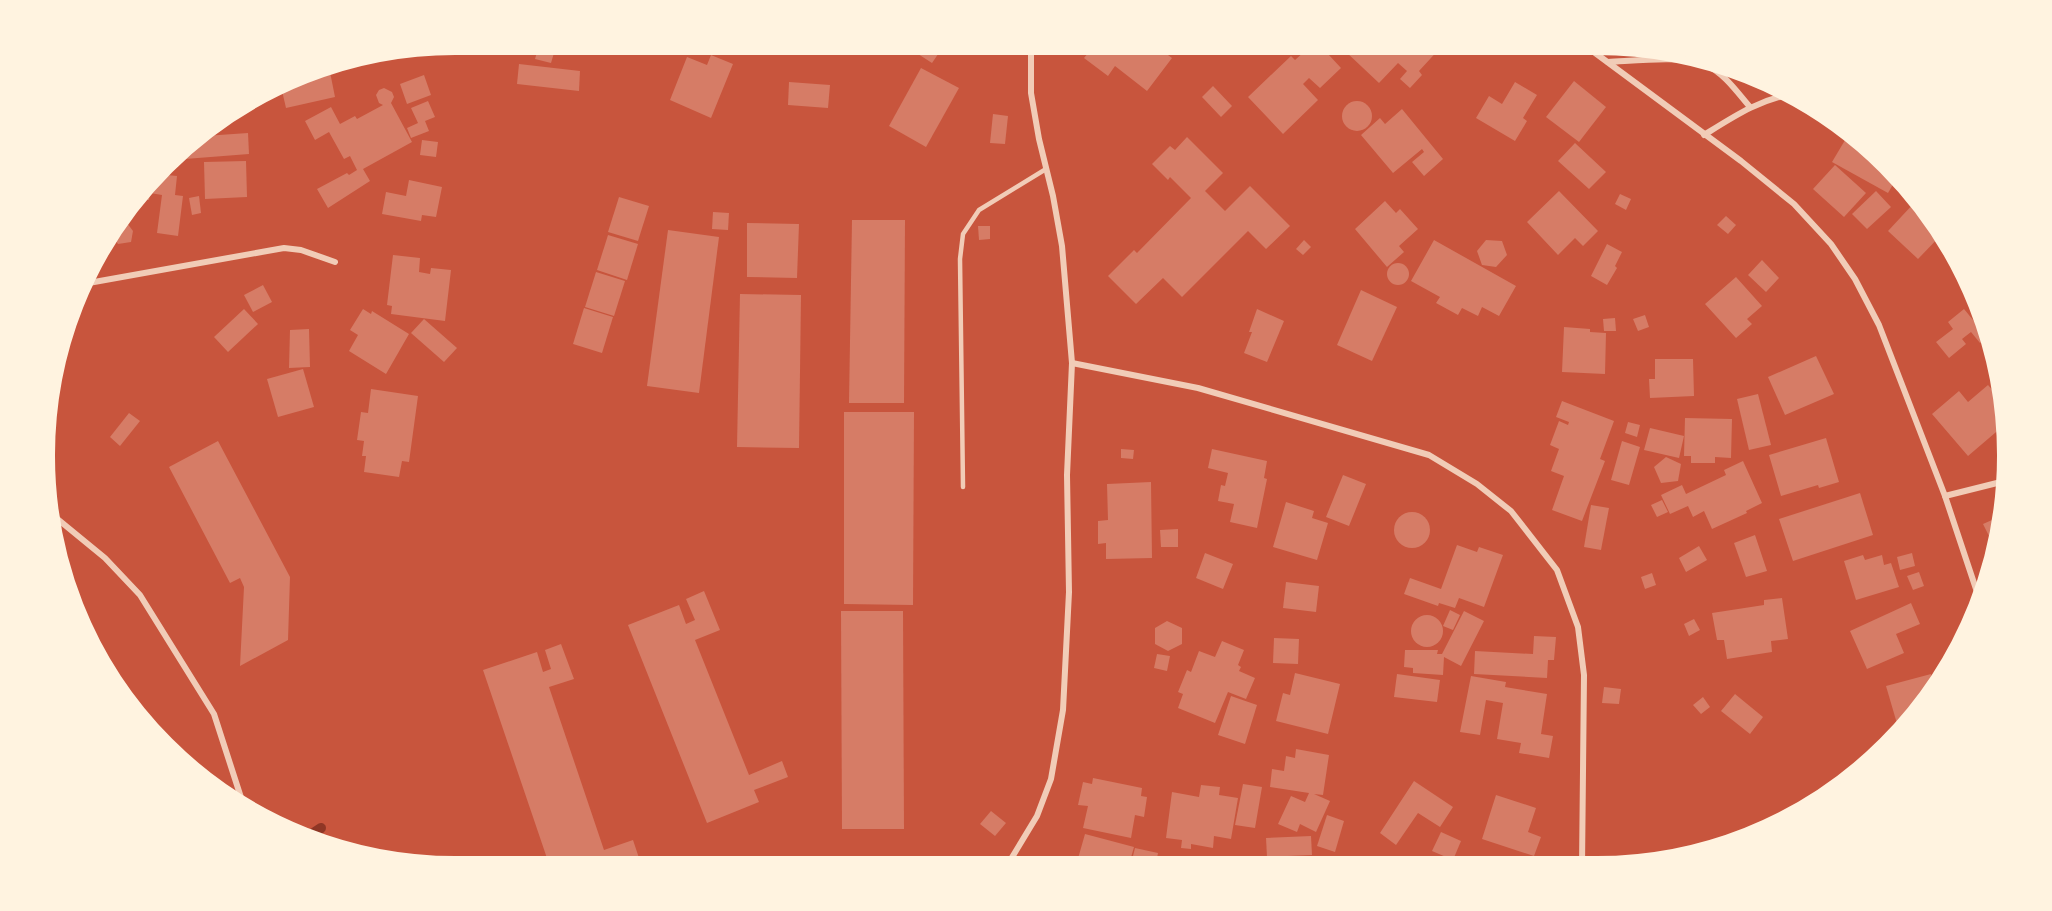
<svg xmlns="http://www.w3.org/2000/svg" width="2052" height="911" viewBox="0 0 2052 911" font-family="Raleway,sans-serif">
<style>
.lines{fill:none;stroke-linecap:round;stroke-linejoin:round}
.stream{stroke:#8f3625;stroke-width:10}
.building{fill:#d67c66}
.service{stroke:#f1ccb7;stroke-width:4.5}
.minor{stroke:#f1ccb7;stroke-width:6}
.rim{fill:none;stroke:#fff3e0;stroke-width:8}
</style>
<rect width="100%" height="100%" fill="#c8553d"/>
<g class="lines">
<path class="stream" d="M 303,840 L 321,828"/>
</g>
<g class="building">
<path d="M 515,41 L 569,41 L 566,55 L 554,53 L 551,63 L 535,59 L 537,52 L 514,47 Z"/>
<path d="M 902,41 L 947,41 L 932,63 L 901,43 Z"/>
<path d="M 1098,41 L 1149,41 L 1172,58 L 1147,91 L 1115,66 L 1108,76 L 1084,58 Z"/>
<path d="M 1316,41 L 1341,68 L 1320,88 L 1309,78 L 1303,84 L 1318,100 L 1283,134 L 1248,97 L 1291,56 L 1295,60 Z"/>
<path d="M 1355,41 L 1436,41 L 1442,46 L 1419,71 L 1422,75 L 1410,88 L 1400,79 L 1407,71 L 1398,63 L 1379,83 L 1345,51 Z"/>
<path d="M 711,55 L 733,64 L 711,118 L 670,100 L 687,57 L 707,65 Z"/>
<path d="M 328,62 L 335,97 L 286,108 L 280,82 Z"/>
<path d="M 519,64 L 580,71 L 579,91 L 517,84 Z"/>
<path d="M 921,68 L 959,88 L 926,147 L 889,126 Z"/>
<path d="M 424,75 L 431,95 L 407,104 L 400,84 Z"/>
<path d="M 1574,81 L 1606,107 L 1579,142 L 1546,117 Z"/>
<path d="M 789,82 L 830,85 L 828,108 L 788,105 Z"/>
<path d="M 1515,82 L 1537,95 L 1523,118 L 1527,121 L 1515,141 L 1476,118 L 1489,96 L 1502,104 Z"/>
<path d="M 1213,86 L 1232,106 L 1221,117 L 1202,97 Z"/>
<path d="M 384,88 L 392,92 L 394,97 L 391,103 L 412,142 L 363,169 L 370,181 L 328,208 L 317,189 L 347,173 L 349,175 L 357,170 L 350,156 L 344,159 L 329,132 L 315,140 L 305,121 L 331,107 L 340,124 L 355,116 L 357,119 L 383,105 L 379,103 L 376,95 L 379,90 Z"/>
<path d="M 428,101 L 435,117 L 425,121 L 429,131 L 411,138 L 407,128 L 418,123 L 411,108 Z"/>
<circle cx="1357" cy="116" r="15"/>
<path d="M 1402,109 L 1443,159 L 1424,176 L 1412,162 L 1424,152 L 1422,149 L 1393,173 L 1361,135 L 1380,118 L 1385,124 Z"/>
<path d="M 993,114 L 1008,116 L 1005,144 L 990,143 Z"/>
<path d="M 1851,130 L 1870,144 L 1899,174 L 1888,193 L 1832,162 Z"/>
<path d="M 248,133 L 249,154 L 185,159 L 184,142 L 190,137 Z"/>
<path d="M 1187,137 L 1223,173 L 1205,191 L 1225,211 L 1250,186 L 1290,226 L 1266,249 L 1248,231 L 1182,297 L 1163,278 L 1136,304 L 1108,276 L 1134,250 L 1137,253 L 1191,198 L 1170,177 L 1168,180 L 1152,164 L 1170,146 L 1175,150 Z"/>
<path d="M 422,140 L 438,142 L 436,157 L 420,155 Z"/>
<path d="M 1575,143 L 1606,172 L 1589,189 L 1558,161 Z"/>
<path d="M 246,161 L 247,197 L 205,199 L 204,162 Z"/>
<path d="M 1835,165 L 1866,193 L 1844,217 L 1813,189 Z"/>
<path d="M 157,174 L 177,176 L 175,195 L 183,196 L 178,236 L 157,233 L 162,195 L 150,193 L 149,200 L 137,199 Z"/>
<path d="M 409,180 L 442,187 L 436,217 L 422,215 L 421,221 L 382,214 L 386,192 L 406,196 Z"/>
<path d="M 1559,191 L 1598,231 L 1583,246 L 1575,238 L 1558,255 L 1527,222 Z"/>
<path d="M 1876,191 L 1891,207 L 1867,229 L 1852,214 Z"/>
<path d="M 1620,194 L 1631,199 L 1626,210 L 1615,204 Z"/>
<path d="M 199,196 L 201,213 L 192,215 L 189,198 Z"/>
<path d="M 619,197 L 649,206 L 638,241 L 608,232 Z"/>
<path d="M 1385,201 L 1396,213 L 1400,209 L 1418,229 L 1399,246 L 1404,252 L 1387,267 L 1355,229 Z"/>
<path d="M 1915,202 L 1939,225 L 1944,232 L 1918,259 L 1888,231 Z"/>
<path d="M 713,212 L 729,213 L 728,230 L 712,229 Z"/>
<path d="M 1726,216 L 1736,225 L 1728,234 L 1717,225 Z"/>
<path d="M 852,220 L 905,220 L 904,403 L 849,403 Z"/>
<path d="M 127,223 L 133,231 L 131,242 L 118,244 L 111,234 L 115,226 Z"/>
<path d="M 747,223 L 799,224 L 797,278 L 747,277 Z"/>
<path d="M 978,226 L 990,226 L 990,239 L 979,240 Z"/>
<path d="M 668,230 L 719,237 L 699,393 L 647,386 Z"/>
<path d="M 608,235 L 638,244 L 627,280 L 597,270 Z"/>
<path d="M 1304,240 L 1311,247 L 1303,255 L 1296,249 Z"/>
<path d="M 1434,240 L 1516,286 L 1499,316 L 1482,307 L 1478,316 L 1462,308 L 1458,315 L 1436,303 L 1440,297 L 1411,281 Z"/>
<path d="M 1486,240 L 1502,241 L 1507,255 L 1496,267 L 1482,265 L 1477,251 Z"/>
<path d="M 1607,244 L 1622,252 L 1615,266 L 1617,268 L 1607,285 L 1591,276 Z"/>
<path d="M 393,255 L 420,258 L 419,272 L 430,274 L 431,268 L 451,270 L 445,321 L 391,314 L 392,306 L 387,305 Z"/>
<path d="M 1762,260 L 1779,278 L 1766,292 L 1748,275 Z"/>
<circle cx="1398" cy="274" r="11"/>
<path d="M 596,272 L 625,281 L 614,316 L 585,307 Z"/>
<path d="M 1736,277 L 1762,306 L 1747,319 L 1752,324 L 1736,338 L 1705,304 Z"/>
<path d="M 263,285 L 272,302 L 253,312 L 244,295 Z"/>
<path d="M 1361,290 L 1397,307 L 1372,361 L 1337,345 Z"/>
<path d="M 740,294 L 801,295 L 799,448 L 737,447 Z"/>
<path d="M 584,308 L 613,317 L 602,353 L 573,344 Z"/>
<path d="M 244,309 L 258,324 L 228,352 L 214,337 Z"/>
<path d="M 363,309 L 371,314 L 372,311 L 409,334 L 386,374 L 349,351 L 358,335 L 350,330 Z"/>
<path d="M 1257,309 L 1284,321 L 1267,362 L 1244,353 L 1252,332 L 1249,332 Z"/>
<path d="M 1964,309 L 1978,326 L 1981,323 L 1990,334 L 1980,343 L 1971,332 L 1962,339 L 1966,344 L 1949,358 L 1936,342 L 1953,329 L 1948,322 Z"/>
<path d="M 1645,315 L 1649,327 L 1638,331 L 1633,319 Z"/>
<path d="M 1615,318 L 1616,331 L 1604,331 L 1603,319 Z"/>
<path d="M 424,319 L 457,348 L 444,362 L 411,333 Z"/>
<path d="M 1564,327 L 1590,329 L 1590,332 L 1606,333 L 1605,374 L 1562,372 Z"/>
<path d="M 309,329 L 310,367 L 289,368 L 290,330 Z"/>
<path d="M 1816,356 L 1834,394 L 1785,415 L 1768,377 Z"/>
<path d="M 1655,359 L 1693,359 L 1694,396 L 1650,398 L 1649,379 L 1655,379 Z"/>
<path d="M 303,369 L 314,407 L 278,417 L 267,379 Z"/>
<path d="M 1988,385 L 2007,407 L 2009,421 L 1968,456 L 1932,414 L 1959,391 L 1968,402 Z"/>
<path d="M 371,389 L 418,396 L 409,462 L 402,461 L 399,477 L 364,472 L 366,456 L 362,456 L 364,441 L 357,440 L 361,412 L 368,413 Z"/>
<path d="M 1758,394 L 1771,445 L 1749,450 L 1737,399 Z"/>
<path d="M 1562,401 L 1614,421 L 1600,459 L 1605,461 L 1582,521 L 1552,510 L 1564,476 L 1551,471 L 1559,449 L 1550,445 L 1559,421 L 1568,425 L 1569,422 L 1556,417 Z"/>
<path d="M 844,412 L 914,412 L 913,605 L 844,604 Z"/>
<path d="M 129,413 L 140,421 L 120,446 L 110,437 Z"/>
<path d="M 1685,418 L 1732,419 L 1731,458 L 1715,457 L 1715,463 L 1691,463 L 1691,456 L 1684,456 Z"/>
<path d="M 1628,422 L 1640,425 L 1637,437 L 1625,433 Z"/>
<path d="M 1650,428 L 1684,436 L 1679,458 L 1644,450 Z"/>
<path d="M 1826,438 L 1839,482 L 1819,488 L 1818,485 L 1781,496 L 1769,455 Z"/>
<path d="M 218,441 L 290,577 L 288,640 L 240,666 L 244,587 L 240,578 L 230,583 L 169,467 Z"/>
<path d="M 1622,441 L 1640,447 L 1629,485 L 1611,480 Z"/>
<path d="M 1121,449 L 1134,450 L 1133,459 L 1121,458 Z"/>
<path d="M 1212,449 L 1267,461 L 1264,478 L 1267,479 L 1257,528 L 1230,522 L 1234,504 L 1218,501 L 1221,485 L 1225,486 L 1228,473 L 1208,468 Z"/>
<path d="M 1666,457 L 1681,464 L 1678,481 L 1661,483 L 1654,467 Z"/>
<path d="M 1743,461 L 1762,503 L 1746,511 L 1747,513 L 1712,529 L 1704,511 L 1693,517 L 1688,506 L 1670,514 L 1661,495 L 1682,485 L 1686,494 L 1726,475 L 1724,470 Z"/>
<path d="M 1343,475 L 1366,484 L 1349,526 L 1326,517 Z"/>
<path d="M 1151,482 L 1152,558 L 1106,559 L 1106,543 L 1098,544 L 1098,521 L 1108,520 L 1107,484 Z"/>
<path d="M 1860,493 L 1873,535 L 1793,561 L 1779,519 Z"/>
<path d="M 1662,500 L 1668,512 L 1657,517 L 1651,505 Z"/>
<path d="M 1286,502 L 1314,511 L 1312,518 L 1328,523 L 1317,560 L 1273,547 Z"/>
<path d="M 1591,505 L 1609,508 L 1601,550 L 1584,547 Z"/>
<circle cx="1412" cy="530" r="18"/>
<path d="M 2001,516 L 2005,524 L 2002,537 L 1992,542 L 1983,524 Z"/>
<path d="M 1178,529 L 1178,547 L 1161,547 L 1160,530 Z"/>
<path d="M 1755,535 L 1767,571 L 1746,577 L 1734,543 Z"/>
<path d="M 1457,545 L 1477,552 L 1479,547 L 1503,555 L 1484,607 L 1459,598 L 1455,608 L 1439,603 L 1438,606 L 1404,594 L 1410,578 L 1441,589 Z"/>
<path d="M 1699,546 L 1707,560 L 1686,572 L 1679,558 Z"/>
<path d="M 1205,553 L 1233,564 L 1223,589 L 1196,578 Z"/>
<path d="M 1912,553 L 1915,566 L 1900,570 L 1897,557 Z"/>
<path d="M 1863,555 L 1865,560 L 1882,555 L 1884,565 L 1891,563 L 1899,587 L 1856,600 L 1844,561 Z"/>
<path d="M 1919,572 L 1924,586 L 1913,590 L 1907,576 Z"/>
<path d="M 1652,573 L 1656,585 L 1645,589 L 1641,577 Z"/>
<path d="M 1286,582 L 1319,586 L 1316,612 L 1283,608 Z"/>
<path d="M 704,591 L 720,630 L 695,640 L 749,775 L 782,761 L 788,777 L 754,790 L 759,802 L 707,823 L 628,625 L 679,605 L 686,624 L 695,620 L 686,599 Z"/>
<path d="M 1782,598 L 1788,639 L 1771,641 L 1772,652 L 1727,659 L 1724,640 L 1717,640 L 1712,613 L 1764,605 L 1764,600 Z"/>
<path d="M 1911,603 L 1920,624 L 1896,634 L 1904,653 L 1867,669 L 1850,631 Z"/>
<path d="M 1450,610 L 1460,615 L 1453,630 L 1443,626 Z"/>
<path d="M 841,611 L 903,611 L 904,829 L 842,829 Z"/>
<path d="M 1464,611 L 1484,621 L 1461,666 L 1444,657 L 1443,675 L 1413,673 L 1413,668 L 1404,667 L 1405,650 L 1438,650 L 1437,654 L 1442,654 Z"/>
<circle cx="1427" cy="631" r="16"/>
<path d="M 1694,619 L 1700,630 L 1689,636 L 1684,624 Z"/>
<path d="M 1167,621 L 1182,628 L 1182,644 L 1168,651 L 1155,644 L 1155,628 Z"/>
<path d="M 1534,636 L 1556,637 L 1554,660 L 1548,660 L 1547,678 L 1474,674 L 1475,651 L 1533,654 Z"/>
<path d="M 1274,638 L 1299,639 L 1298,664 L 1273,663 Z"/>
<path d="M 1222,641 L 1244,650 L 1238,665 L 1241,667 L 1239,671 L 1255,678 L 1246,699 L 1228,692 L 1215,723 L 1178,708 L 1183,694 L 1178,692 L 1187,670 L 1191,672 L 1199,651 L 1215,657 Z"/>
<path d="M 561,644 L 574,679 L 549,687 L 604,850 L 633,840 L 643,870 L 620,870 L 618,864 L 612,866 L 614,870 L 551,870 L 483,670 L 537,652 L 543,672 L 551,669 L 545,650 Z"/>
<path d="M 1157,654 L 1170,656 L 1167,671 L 1154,668 Z"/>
<path d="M 1295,673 L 1340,684 L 1328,734 L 1276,721 L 1283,693 L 1290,695 Z"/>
<path d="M 1397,674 L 1440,680 L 1437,702 L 1394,697 Z"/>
<path d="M 1931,674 L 1935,690 L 1926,708 L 1910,724 L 1898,727 L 1886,686 Z"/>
<path d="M 1471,676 L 1506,682 L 1505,687 L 1547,694 L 1541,734 L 1553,736 L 1549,758 L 1519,753 L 1521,743 L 1497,739 L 1503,703 L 1486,700 L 1480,735 L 1460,732 Z"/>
<path d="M 1604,687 L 1621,689 L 1619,704 L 1602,703 Z"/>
<path d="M 1735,694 L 1763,717 L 1750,734 L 1721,711 Z"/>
<path d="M 1231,696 L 1257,705 L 1245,744 L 1218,735 Z"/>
<path d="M 1703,697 L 1710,707 L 1701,714 L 1693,705 Z"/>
<path d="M 1296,749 L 1329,755 L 1323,795 L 1314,794 L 1330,801 L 1316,832 L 1300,824 L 1297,832 L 1278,824 L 1291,796 L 1305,802 L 1309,793 L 1270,787 L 1272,769 L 1284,771 L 1286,756 L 1295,758 Z"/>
<path d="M 1093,778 L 1142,788 L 1141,796 L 1147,797 L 1144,817 L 1135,815 L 1131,838 L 1083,828 L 1088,806 L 1078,805 L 1083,782 L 1092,784 Z"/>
<path d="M 1414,781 L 1453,807 L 1440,827 L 1418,813 L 1396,845 L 1380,833 Z"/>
<path d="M 1243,784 L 1262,787 L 1255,828 L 1235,825 Z"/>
<path d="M 1201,785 L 1220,787 L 1219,795 L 1238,798 L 1231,839 L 1214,836 L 1213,848 L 1191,844 L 1191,849 L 1181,848 L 1182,840 L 1166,838 L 1172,792 L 1199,797 Z"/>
<path d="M 1496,795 L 1536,808 L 1528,832 L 1541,837 L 1534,856 L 1482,839 Z"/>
<path d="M 991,811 L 1006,823 L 995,836 L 980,824 Z"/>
<path d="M 1327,815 L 1344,821 L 1335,852 L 1317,846 Z"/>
<path d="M 1441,832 L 1461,841 L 1453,860 L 1432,851 Z"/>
<path d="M 1085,834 L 1134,847 L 1128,868 L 1075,869 Z"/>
<path d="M 1311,836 L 1312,855 L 1267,857 L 1266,838 Z"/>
<path d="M 1135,848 L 1158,853 L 1155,868 L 1130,868 Z"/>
<path d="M 1300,862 L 1326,867 L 1326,868 L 1299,868 Z"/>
</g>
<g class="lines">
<path class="service" d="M 963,487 L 960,259 L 963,234 L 979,210 L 1046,169"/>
<g class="minor">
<path d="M 1579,41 L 1741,161 L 1794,204 L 1831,244 L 1855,279 L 1879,325 L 1945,496 L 1981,604"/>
<path d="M 1608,62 C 1633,61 1685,55 1706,65 C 1724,73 1737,92 1750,107"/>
<path d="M 1704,135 C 1736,115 1760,99 1797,93"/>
<path d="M 83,284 L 284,248 L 301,250 L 335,262"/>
<path d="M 1072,363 L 1198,388 L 1429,455 L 1477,484 L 1511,511 L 1557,570 L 1578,627 L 1584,675 L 1582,867"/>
<path d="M 1945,496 L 2009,480"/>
<path d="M 44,508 L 105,558 L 140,595 L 214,714 L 246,813"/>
<path d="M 1001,869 L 1008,864 L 1037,816 L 1051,779 L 1063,710 L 1069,592 L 1067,475 L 1072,363 L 1062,246 L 1053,196 L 1039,139 L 1031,93 L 1031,55 L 1034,41"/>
</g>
</g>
<path d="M0 0H2052V911H0ZM455 51H1597A404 404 0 0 1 2001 455V456A404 404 0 0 1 1597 860H455A404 404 0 0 1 51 456V455A404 404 0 0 1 455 51Z" fill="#fff3e0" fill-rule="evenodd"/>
<path class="rim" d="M455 51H1597A404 404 0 0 1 2001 455V456A404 404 0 0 1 1597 860H455A404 404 0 0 1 51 456V455A404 404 0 0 1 455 51Z"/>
</svg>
